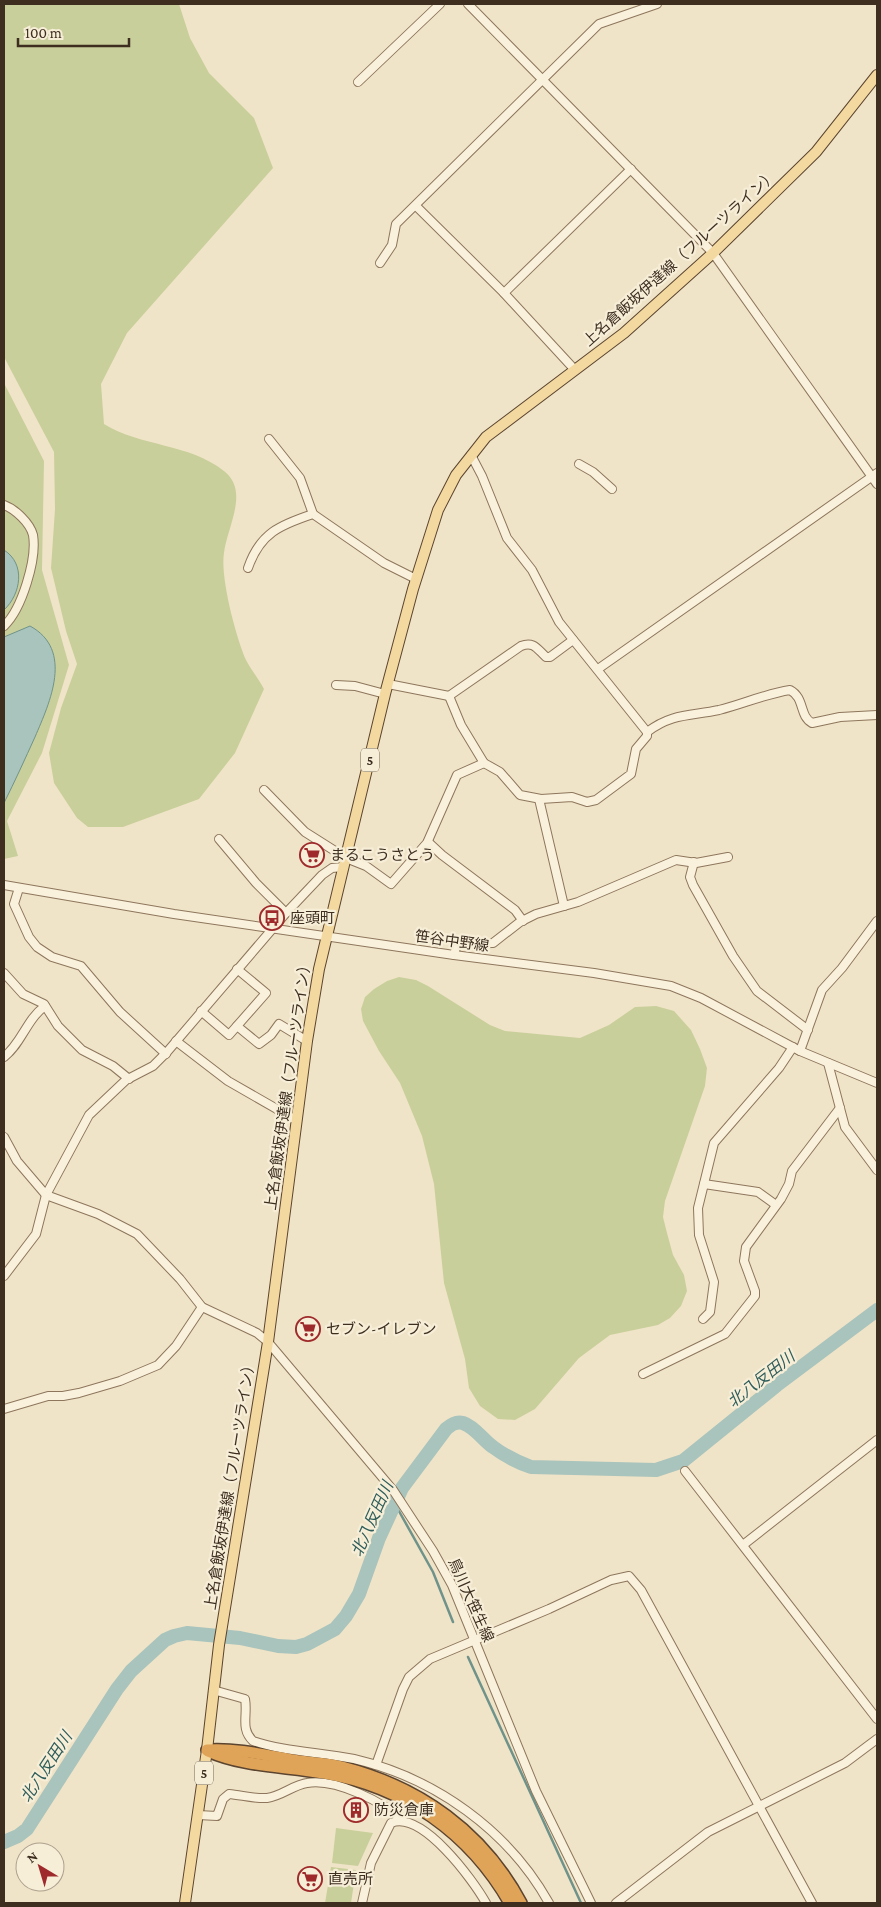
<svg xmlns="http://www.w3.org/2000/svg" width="881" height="1907" viewBox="0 0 881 1907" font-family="'Crimson Pro','Noto Sans JP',serif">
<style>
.green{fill:#c9cf9b}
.water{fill:#a9c4bc;stroke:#6f938a}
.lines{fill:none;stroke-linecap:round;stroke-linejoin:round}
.stream{stroke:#6f938a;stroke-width:2.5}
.river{stroke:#a9c4bc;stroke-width:14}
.minor-casing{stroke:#8d765c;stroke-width:10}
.major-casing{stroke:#5b4430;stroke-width:12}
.highway-casing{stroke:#5b4430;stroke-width:14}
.minor{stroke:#faf1dc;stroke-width:8}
.major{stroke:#f3d9a0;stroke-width:10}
.highway{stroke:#e0a458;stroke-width:11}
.labels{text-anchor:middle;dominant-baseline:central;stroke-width:4.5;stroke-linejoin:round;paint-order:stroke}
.shield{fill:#f7eed8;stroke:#756857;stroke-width:1}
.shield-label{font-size:14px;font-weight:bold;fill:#3d2e20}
.street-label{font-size:15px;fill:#3d2e20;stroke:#f7eed8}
.poi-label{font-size:15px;fill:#3d2e20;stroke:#f7eed8;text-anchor:start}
.water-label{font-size:16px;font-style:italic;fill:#2f5d5a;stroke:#f7eed8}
</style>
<rect width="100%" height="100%" fill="#f0e4c8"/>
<g class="green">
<path d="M 4,4 L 179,4 L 190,38 L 209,73 L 254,118 L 273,168 L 127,333 L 101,384 L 104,424 C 141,447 189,443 224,471 C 250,491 227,527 224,553 C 220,577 236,637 246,660 C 251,670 259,679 264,689 L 235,753 L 199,799 L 123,827 L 88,827 L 77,818 L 54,783 L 49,753 L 61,708 L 77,664 L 66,631 L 51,568 L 55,509 L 54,452 L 4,357 Z"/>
<path d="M 4,383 L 44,461 L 42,570 L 69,665 L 42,753 L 7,821 L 18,856 L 4,859 Z"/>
<path d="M 399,977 L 416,980 L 428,986 L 490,1025 L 505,1031 L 580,1038 L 609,1025 L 635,1007 L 656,1006 L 674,1011 L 691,1030 L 700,1049 L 707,1068 L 705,1086 L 665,1201 L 663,1217 L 667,1233 L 673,1255 L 684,1275 L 687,1291 L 681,1306 L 670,1318 L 658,1325 L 610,1335 L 579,1358 L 535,1409 L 515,1420 L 498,1419 L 480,1406 L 469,1388 L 465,1359 L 444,1283 L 434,1184 L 422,1136 L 400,1083 L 379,1051 L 363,1021 L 361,1009 L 365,997 L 374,989 L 387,981 Z"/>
<path d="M 336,1828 L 373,1833 L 358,1866 L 332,1863 Z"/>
<path d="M 331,1867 L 356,1870 L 351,1903 L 325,1903 Z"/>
</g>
<g class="water">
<path d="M 4,550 C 26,564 21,594 4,610 Z"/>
<path d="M 30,626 C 74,650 50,702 35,737 C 25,759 15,781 4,803 L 4,637 Z"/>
</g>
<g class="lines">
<g class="stream">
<path d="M 395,1504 L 433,1572 L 453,1622"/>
<path d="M 468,1657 L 581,1903"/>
</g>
<path class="river" d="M 4,1842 L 18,1836 L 27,1829 L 117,1689 L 131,1671 L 165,1640 L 174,1636 L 187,1633 L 240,1638 L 278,1646 L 296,1647 L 307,1644 L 335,1629 L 346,1616 L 359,1594 L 379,1538 L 402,1488 L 446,1429 C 451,1425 456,1421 463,1423 C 475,1427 483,1440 493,1447 C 505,1456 517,1462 531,1467 L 656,1470 L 683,1461 L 777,1385 L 877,1310"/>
<defs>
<g id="minor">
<path d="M 468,4 L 713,253 L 877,484"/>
<path d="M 358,82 L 440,4"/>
<path d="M 416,206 L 504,293 L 575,370"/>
<path d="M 380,263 L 392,245 L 396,224 L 599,24 L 657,4"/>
<path d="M 504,293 L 631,169"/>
<path d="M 269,439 L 300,478 L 313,514"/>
<path d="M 471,455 L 482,476 L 507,538 L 532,570 L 559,622 L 647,732 C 672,713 691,716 719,710 C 743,704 765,694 790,690 C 805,698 799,716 812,723 L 840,717 L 877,715"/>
<path d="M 579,464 L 593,472 L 612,489"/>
<path d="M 4,505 C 15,509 30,523 33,535 C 37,559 22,609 4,626"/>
<path d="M 248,568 C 260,533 280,525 313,514 L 384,563 L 416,579"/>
<path d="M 573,640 L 550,657 L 546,657 C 537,649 534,641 521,646 L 449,696 L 461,725 L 484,763 L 500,772 L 520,795 L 541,799 L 572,797 L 587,802 L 596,800 L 631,774 L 636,749 L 647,736 L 647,732"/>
<path d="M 598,669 L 877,473"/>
<path d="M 388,684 L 449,696"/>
<path d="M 336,685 L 355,686 L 385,694"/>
<path d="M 264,790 L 305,832 L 346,858 L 366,866 L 391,884 L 427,843 L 457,775 L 484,763"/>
<path d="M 539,799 L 564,906"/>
<path d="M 219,839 L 256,883 L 286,913"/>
<path d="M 428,842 L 442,855 L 515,910 L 523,921"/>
<path d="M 694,862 L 690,877 L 693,885 L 733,956 L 757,991 L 808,1030"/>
<path d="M 4,885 L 174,914 L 454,955 L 594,973 L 671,986 L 701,998 L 800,1051 L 877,1083"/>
<path d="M 19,888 L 14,904 L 29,937 L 37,947 L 52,957 L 81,966 L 120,1012 L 166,1054"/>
<path d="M 454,955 L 457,944 L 493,943 L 520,922 L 536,914 L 578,902 L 676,860 L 696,863 L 728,857"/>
<path d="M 4,973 L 23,994 L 44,1004 L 58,1026 L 82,1050 L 113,1066 L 129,1079"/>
<path d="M 201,1011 L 229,1035 L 266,993 L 237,969"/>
<path d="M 237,1026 L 259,1044 L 271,1035 L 279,1024 L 307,1041"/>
<path d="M 176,1041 L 228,1081 L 296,1120"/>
<path d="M 800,1051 L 822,990 L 842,968 L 877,921"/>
<path d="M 4,1057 C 22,1043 26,1020 45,1006"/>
<path d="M 828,1063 L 845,1127 L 877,1170"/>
<path d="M 4,1137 L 17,1161 L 46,1195 L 98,1214 L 137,1234 L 180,1279 L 202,1307 L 257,1333 L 268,1342 L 393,1490 L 433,1551 L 452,1585 L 536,1791 L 591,1903"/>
<path d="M 704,1184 L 758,1192 L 776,1205"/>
<path d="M 4,1276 L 36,1234 L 46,1195 L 89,1115 L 126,1080 L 153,1066 L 167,1052 L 286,913 L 322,875 L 332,868 L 343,867"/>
<path d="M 703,1319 L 710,1312 L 714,1282 L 699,1235 L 698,1208 L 714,1143 L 779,1068 L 793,1047"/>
<path d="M 643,1374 L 725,1334 L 755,1296 L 755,1291 L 744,1261 L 746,1247 L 781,1199 L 789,1184 L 792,1171 L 840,1108"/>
<path d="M 4,1409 L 48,1396 L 63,1396 L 79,1393 L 120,1381 L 158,1365 L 176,1346 L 202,1307"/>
<path d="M 685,1471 L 877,1719"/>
<path d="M 743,1545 L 877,1440"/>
<path d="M 213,1690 L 245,1699 C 248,1715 240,1729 253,1741 C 285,1752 321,1752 354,1759 C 435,1778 508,1830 549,1903"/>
<path d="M 376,1765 L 403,1689 L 409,1677 L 430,1659 L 549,1609 L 611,1580 L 629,1576 L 641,1590 L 812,1903"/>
<path d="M 198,1815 L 217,1816 L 223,1799 L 229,1794 C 241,1795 255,1799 267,1798 C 282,1796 293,1785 307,1783 C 335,1778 384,1802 403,1821"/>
<path d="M 362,1903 L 371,1863 L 391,1823 C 422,1810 473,1880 486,1903"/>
<path d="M 616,1903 L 708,1832 L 845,1763 L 877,1739"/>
</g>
<path id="major" d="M 185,1903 L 207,1750 L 219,1645 L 268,1342 L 307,1041 L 319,969 L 385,694 L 413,589 L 438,510 L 456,475 L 486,437 L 624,333 L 713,253 L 816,152 L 877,75"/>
<g id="highway">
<path d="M 207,1750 C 236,1748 265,1755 293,1760 C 310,1763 326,1763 342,1767 C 420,1787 483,1832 521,1903"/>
<path d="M 208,1751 C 244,1767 285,1766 324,1773 C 404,1786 470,1833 510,1903"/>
</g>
</defs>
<use href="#minor" class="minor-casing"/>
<use href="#major" class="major-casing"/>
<use href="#highway" class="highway-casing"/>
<use href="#minor" class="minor"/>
<use href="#major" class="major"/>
<use href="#highway" class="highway"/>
</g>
<defs>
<symbol id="supermarket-ring" viewBox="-11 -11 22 22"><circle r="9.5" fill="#f7eed8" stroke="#9e2a2b" stroke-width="1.5"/><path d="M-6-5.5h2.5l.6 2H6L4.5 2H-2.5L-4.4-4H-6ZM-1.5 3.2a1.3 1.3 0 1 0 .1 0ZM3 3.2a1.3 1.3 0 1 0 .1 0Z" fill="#9e2a2b"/></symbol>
<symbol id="bus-ring" viewBox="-11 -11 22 22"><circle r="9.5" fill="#f7eed8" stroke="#9e2a2b" stroke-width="1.5"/><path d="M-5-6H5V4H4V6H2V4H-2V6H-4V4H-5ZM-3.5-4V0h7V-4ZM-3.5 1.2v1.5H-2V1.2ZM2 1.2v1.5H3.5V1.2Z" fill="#9e2a2b"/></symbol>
<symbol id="building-ring" viewBox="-11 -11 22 22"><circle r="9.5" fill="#f7eed8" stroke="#9e2a2b" stroke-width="1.5"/><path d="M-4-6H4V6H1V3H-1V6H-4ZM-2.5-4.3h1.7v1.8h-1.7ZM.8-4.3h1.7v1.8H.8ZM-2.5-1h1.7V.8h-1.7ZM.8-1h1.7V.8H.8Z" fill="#9e2a2b"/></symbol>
</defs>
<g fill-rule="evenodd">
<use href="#supermarket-ring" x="298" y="841" width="28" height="28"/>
<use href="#bus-ring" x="258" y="904" width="28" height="28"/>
<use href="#supermarket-ring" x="294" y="1315" width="28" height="28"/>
<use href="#building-ring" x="342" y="1796" width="28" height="28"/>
<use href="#supermarket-ring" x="296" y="1865" width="28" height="28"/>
</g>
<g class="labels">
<g class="shield">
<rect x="361" y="748.5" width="18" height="23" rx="4"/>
<rect x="195" y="1761.5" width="18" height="23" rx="4"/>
</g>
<g class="shield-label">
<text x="370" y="760">5</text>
<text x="204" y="1773">5</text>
</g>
<g class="street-label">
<text transform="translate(680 258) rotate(-42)">上名倉飯坂伊達線（フルーツライン）</text>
<text transform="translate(452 941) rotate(8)">笹谷中野線</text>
<text transform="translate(288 1084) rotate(-82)">上名倉飯坂伊達線（フルーツライン）</text>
<text transform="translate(230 1484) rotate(-81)">上名倉飯坂伊達線（フルーツライン）</text>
<text transform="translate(471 1600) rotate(66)">鳥川大笹生線</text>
</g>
<g class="poi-label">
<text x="330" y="855">まるこうさとう</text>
<text x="290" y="918">座頭町</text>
<text x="326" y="1329">セブン-イレブン</text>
<text x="374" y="1810">防災倉庫</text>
<text x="328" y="1879">直売所</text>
</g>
<g class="water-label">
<text transform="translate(761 1379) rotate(-38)">北八反田川</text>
<text transform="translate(372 1519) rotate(-66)">北八反田川</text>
<text transform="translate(46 1767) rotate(-57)">北八反田川</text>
</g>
</g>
<rect width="881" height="1907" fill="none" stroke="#3d2e20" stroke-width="10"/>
<g transform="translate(40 1867) rotate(322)"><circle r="24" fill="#f7eed8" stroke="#ada18e"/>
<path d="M0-4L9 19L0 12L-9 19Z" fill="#9e2a2b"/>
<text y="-8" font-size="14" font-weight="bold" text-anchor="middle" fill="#3d2e20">N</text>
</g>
<path d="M18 38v8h111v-8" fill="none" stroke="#3d2e20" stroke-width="2.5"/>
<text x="25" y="38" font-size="15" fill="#3d2e20" stroke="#f7eed8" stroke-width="4" paint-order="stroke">100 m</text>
</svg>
